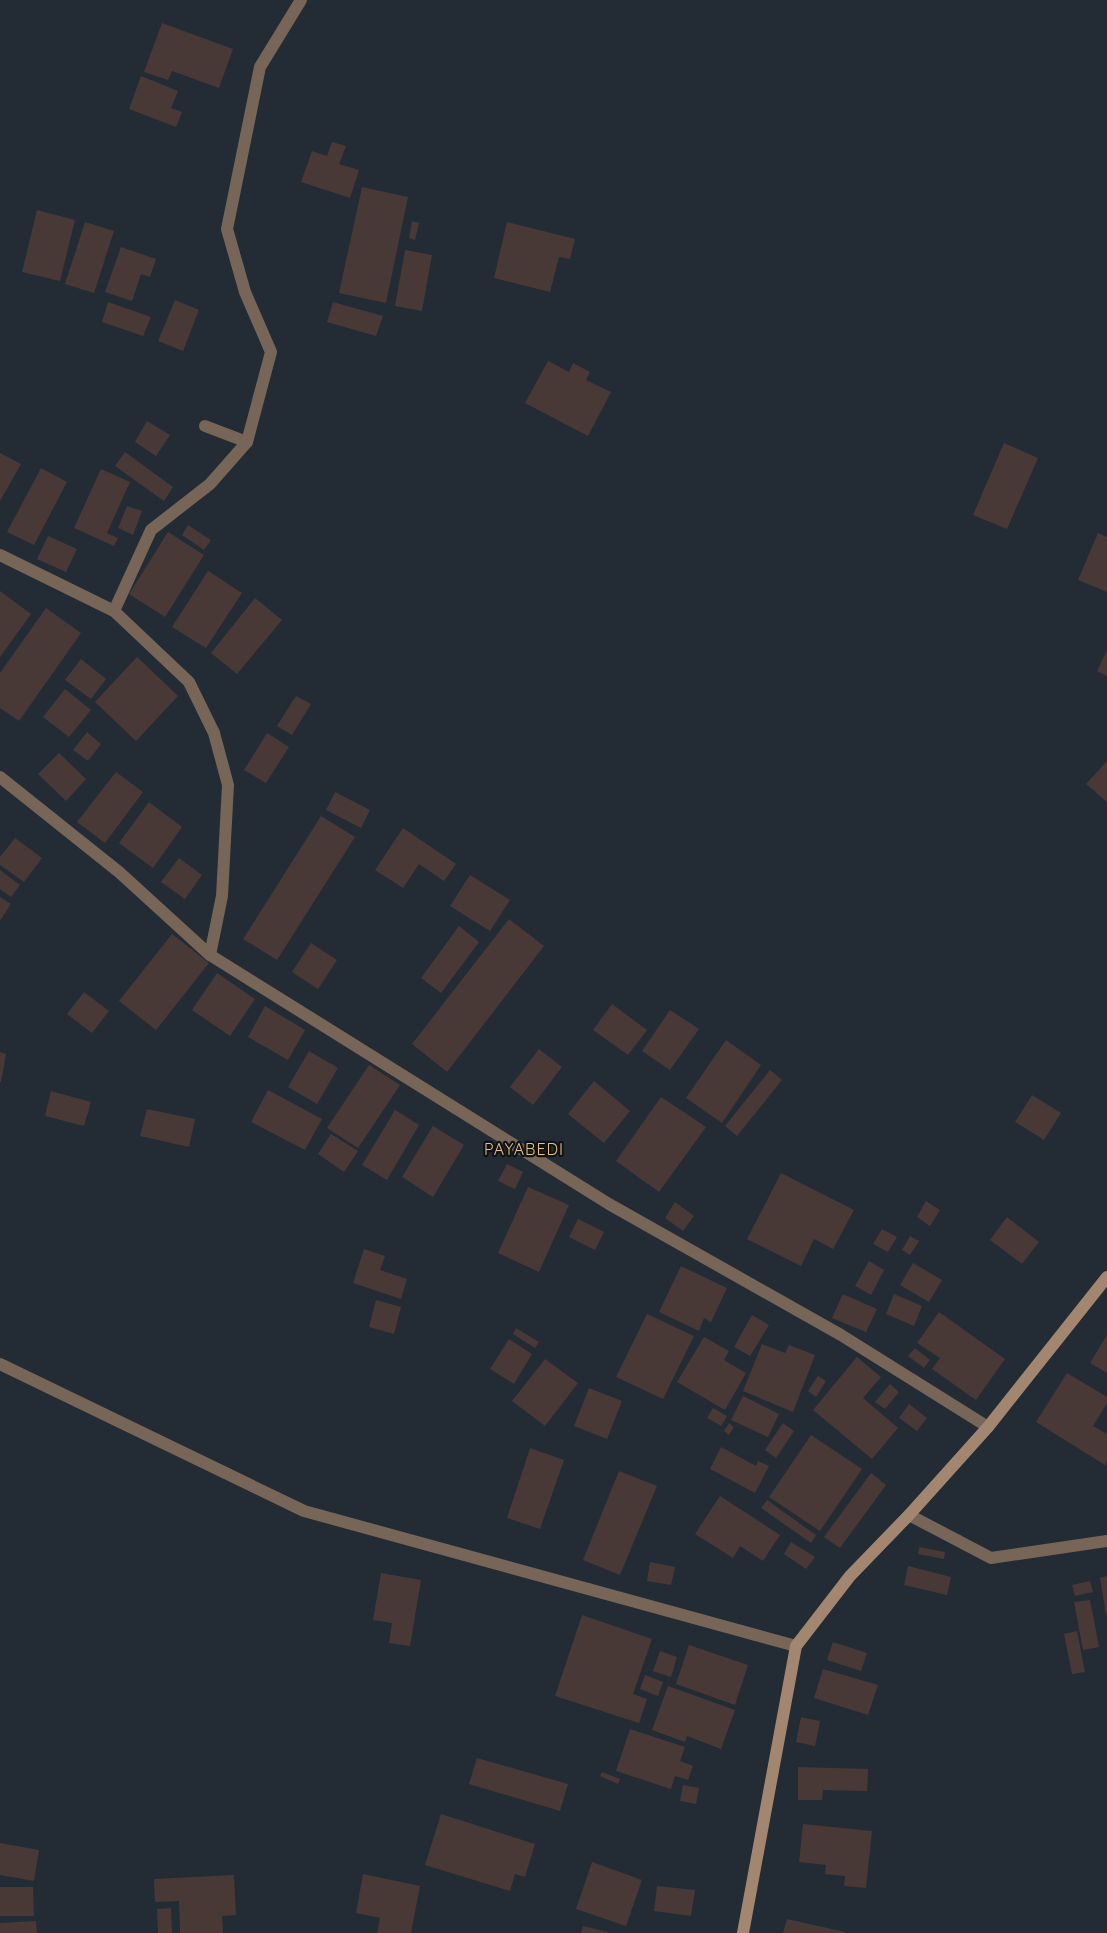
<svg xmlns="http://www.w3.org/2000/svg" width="1107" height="1933" viewBox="0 0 1107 1933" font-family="Quicksand,sans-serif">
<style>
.building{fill:#483937}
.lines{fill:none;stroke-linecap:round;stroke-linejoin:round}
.street{stroke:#776557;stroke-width:12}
.secondary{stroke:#a28670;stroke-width:12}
.labels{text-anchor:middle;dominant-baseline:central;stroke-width:4.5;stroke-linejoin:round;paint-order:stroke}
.quarter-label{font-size:16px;letter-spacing:1px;fill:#e7c37b;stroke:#0f1317}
</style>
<rect width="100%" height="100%" fill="#232b35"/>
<g class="building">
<path d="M 162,23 L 233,49 L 219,88 L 172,71 L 168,80 L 144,72 Z"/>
<path d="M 141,76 L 178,91 L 171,108 L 182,112 L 176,127 L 129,109 Z"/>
<path d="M 332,142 L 346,146 L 339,164 L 359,170 L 350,198 L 301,182 L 312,151 L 327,156 Z"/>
<path d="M 362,187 L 408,197 L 386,303 L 339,293 Z"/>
<path d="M 37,210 L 75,220 L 60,281 L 22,272 Z"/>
<path d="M 412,221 L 419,223 L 415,240 L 409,238 Z"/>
<path d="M 85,222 L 114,231 L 94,293 L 65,284 Z"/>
<path d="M 507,222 L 575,239 L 570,259 L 559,257 L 550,292 L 494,278 Z"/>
<path d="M 121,247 L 156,259 L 150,277 L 141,274 L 132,301 L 105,292 Z"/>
<path d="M 405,250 L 432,255 L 422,311 L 395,306 Z"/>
<path d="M 175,300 L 199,310 L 183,351 L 158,341 Z"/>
<path d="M 108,302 L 151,317 L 143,336 L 102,322 Z"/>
<path d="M 333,302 L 383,316 L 376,336 L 327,322 Z"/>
<path d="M 548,361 L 569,372 L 573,363 L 590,372 L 586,380 L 611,392 L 588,436 L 525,403 Z"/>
<path d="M 147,421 L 170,435 L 156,456 L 135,442 Z"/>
<path d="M 1004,443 L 1038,458 L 1007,529 L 973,515 Z"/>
<path d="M 125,452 L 173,487 L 164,501 L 115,466 Z"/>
<path d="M 0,453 L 21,464 L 0,501 Z"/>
<path d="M 41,468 L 67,482 L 34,545 L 7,532 Z"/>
<path d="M 101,469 L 130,482 L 107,533 L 118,538 L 114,546 L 74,528 Z"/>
<path d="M 127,506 L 142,511 L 133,535 L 118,528 Z"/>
<path d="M 188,525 L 211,540 L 204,550 L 182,535 Z"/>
<path d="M 168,532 L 204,555 L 165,617 L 129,594 Z"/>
<path d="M 1098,533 L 1107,537 L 1107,592 L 1078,580 Z"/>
<path d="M 48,536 L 77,549 L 66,572 L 37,559 Z"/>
<path d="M 208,571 L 242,593 L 206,648 L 172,627 Z"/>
<path d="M 0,591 L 31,614 L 0,657 Z"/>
<path d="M 255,598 L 282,620 L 237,674 L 211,653 Z"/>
<path d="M 46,608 L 81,633 L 19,721 L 0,708 L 0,673 Z"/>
<path d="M 1107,650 L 1107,676 L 1097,671 Z"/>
<path d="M 137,657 L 178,696 L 136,741 L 95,702 Z"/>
<path d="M 81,659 L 106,679 L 91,699 L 65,680 Z"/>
<path d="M 65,689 L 91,710 L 69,737 L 43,717 Z"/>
<path d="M 296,696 L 311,704 L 292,735 L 277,726 Z"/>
<path d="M 87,732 L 101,744 L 88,761 L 73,750 Z"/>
<path d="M 267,733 L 289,747 L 266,783 L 244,770 Z"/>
<path d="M 59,753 L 86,779 L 66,801 L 38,774 Z"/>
<path d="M 1107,761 L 1107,802 L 1086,784 Z"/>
<path d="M 116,772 L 143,792 L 105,843 L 77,822 Z"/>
<path d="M 335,792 L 370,810 L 361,828 L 326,810 Z"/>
<path d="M 149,802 L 182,827 L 153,868 L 119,843 Z"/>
<path d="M 321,816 L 355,837 L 277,960 L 243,939 Z"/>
<path d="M 403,828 L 456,864 L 444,881 L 419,864 L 403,888 L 375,870 Z"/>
<path d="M 15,838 L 42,858 L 24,882 L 0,865 L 0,857 Z"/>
<path d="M 179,858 L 202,875 L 185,899 L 161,882 Z"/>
<path d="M 0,870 L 20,885 L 11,897 L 0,889 Z"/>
<path d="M 470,875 L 510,900 L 490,931 L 450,906 Z"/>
<path d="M 0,897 L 11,904 L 0,921 Z"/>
<path d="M 509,919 L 544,946 L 447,1072 L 412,1044 Z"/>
<path d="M 459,926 L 479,942 L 441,993 L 421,978 Z"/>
<path d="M 172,934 L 209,963 L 156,1030 L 119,1001 Z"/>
<path d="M 311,943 L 337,960 L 318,989 L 292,972 Z"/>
<path d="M 217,973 L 255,999 L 230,1036 L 192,1010 Z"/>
<path d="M 84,992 L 109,1011 L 92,1033 L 67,1014 Z"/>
<path d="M 612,1004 L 647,1030 L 628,1055 L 593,1030 Z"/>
<path d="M 265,1006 L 305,1030 L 288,1060 L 248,1037 Z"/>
<path d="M 670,1010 L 699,1029 L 670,1070 L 642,1051 Z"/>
<path d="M 726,1040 L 761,1065 L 722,1123 L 686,1098 Z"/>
<path d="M 539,1049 L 562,1067 L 533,1105 L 510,1087 Z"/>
<path d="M 309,1051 L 338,1068 L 317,1104 L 288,1087 Z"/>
<path d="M 0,1052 L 6,1054 L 1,1082 L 0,1082 Z"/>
<path d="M 369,1065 L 400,1085 L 358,1148 L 327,1128 Z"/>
<path d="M 770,1070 L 782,1080 L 737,1136 L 725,1126 Z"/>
<path d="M 594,1081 L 630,1111 L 604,1143 L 568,1114 Z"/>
<path d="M 268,1090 L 322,1119 L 305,1150 L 251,1122 Z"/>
<path d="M 51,1091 L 91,1102 L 84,1126 L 45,1116 Z"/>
<path d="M 1032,1095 L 1061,1113 L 1044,1140 L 1015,1122 Z"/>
<path d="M 661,1097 L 706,1127 L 659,1192 L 616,1161 Z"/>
<path d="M 147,1109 L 195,1119 L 189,1147 L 140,1136 Z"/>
<path d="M 395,1110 L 419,1125 L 387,1180 L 362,1165 Z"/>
<path d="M 433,1126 L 464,1145 L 433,1197 L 402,1177 Z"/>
<path d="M 331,1134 L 358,1151 L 344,1172 L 318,1154 Z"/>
<path d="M 507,1164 L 523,1172 L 515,1189 L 498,1181 Z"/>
<path d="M 781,1173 L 854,1210 L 833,1249 L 814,1239 L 801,1266 L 747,1239 Z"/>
<path d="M 528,1187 L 569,1205 L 539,1272 L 498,1253 Z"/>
<path d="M 926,1201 L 940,1210 L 930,1226 L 917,1217 Z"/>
<path d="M 675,1202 L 694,1216 L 683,1231 L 665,1218 Z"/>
<path d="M 1007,1217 L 1039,1242 L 1022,1264 L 990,1240 Z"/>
<path d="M 578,1219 L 604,1232 L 595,1250 L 569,1237 Z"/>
<path d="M 882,1229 L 897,1237 L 888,1252 L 873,1244 Z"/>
<path d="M 910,1236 L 919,1241 L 910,1255 L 902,1250 Z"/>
<path d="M 364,1249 L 385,1256 L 380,1270 L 407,1279 L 401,1299 L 353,1283 Z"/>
<path d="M 869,1261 L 884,1270 L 871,1295 L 855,1286 Z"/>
<path d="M 913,1263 L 942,1280 L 929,1302 L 900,1285 Z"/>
<path d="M 681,1266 L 727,1288 L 711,1322 L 704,1318 L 699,1331 L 659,1312 Z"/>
<path d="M 843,1294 L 877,1309 L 866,1332 L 832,1318 Z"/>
<path d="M 894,1294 L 922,1306 L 914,1326 L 886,1314 Z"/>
<path d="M 376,1300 L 401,1307 L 394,1334 L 369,1327 Z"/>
<path d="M 939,1312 L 1005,1359 L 976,1400 L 932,1369 L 940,1358 L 917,1343 Z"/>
<path d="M 647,1314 L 694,1336 L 663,1399 L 616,1377 Z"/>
<path d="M 752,1315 L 769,1325 L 750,1356 L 734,1347 Z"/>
<path d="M 516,1328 L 539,1342 L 535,1348 L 513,1334 Z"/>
<path d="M 1107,1335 L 1107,1373 L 1090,1363 Z"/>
<path d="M 704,1337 L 729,1351 L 724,1360 L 746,1373 L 725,1410 L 677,1382 Z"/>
<path d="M 509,1339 L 532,1354 L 514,1384 L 490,1369 Z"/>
<path d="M 762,1344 L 785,1353 L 789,1345 L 815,1355 L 793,1412 L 743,1391 Z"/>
<path d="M 915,1348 L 930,1360 L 924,1368 L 908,1356 Z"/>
<path d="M 857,1357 L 881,1377 L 863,1398 L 898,1428 L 872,1459 L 813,1410 Z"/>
<path d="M 545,1359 L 578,1383 L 545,1426 L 512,1401 Z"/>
<path d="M 1067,1373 L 1107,1397 L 1107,1403 L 1093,1426 L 1107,1434 L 1107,1462 L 1105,1465 L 1036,1422 Z"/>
<path d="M 818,1376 L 826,1381 L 816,1397 L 808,1391 Z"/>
<path d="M 890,1384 L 899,1392 L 885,1409 L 875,1402 Z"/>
<path d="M 589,1388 L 622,1401 L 607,1439 L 574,1426 Z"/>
<path d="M 743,1396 L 779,1414 L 768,1437 L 731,1420 Z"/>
<path d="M 909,1404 L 927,1418 L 917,1431 L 899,1418 Z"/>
<path d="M 713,1408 L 727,1416 L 721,1426 L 707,1418 Z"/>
<path d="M 729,1423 L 734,1427 L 729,1435 L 724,1431 Z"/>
<path d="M 783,1423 L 794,1431 L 776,1458 L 765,1450 Z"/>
<path d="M 811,1435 L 862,1469 L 820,1531 L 769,1497 Z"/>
<path d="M 721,1447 L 756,1466 L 758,1461 L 769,1466 L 755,1493 L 710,1469 Z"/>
<path d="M 530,1448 L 564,1460 L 540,1529 L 507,1518 Z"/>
<path d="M 619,1471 L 657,1486 L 620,1575 L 583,1560 Z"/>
<path d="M 871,1473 L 886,1485 L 840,1548 L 824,1537 Z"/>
<path d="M 720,1496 L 780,1535 L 763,1561 L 740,1546 L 733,1558 L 695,1534 Z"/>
<path d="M 767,1500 L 816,1535 L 811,1543 L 761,1508 Z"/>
<path d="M 791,1542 L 815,1557 L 806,1569 L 784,1554 Z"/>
<path d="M 919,1547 L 945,1552 L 944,1559 L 918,1554 Z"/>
<path d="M 650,1562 L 675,1567 L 671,1585 L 647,1581 Z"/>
<path d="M 908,1566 L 951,1577 L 947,1595 L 904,1585 Z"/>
<path d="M 381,1573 L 421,1580 L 410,1646 L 389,1643 L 392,1623 L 373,1620 Z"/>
<path d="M 1107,1576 L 1107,1614 L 1106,1614 L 1100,1578 Z"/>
<path d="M 1090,1581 L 1093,1592 L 1075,1596 L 1072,1585 Z"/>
<path d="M 1090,1600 L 1099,1647 L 1083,1650 L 1074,1602 Z"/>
<path d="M 582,1615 L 652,1639 L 633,1694 L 647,1699 L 639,1723 L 555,1696 Z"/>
<path d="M 1077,1631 L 1085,1672 L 1072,1674 L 1064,1634 Z"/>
<path d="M 833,1642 L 867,1653 L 861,1671 L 827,1660 Z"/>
<path d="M 689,1645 L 748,1665 L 735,1705 L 676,1684 Z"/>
<path d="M 660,1651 L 677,1657 L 671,1677 L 653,1671 Z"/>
<path d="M 823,1669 L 878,1685 L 868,1715 L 814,1698 Z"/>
<path d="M 645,1675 L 663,1682 L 658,1696 L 640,1689 Z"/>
<path d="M 668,1686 L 735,1710 L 721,1749 L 687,1736 L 685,1742 L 652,1730 Z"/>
<path d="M 801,1717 L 820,1721 L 815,1746 L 796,1742 Z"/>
<path d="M 630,1729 L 685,1747 L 680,1761 L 693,1766 L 688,1780 L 675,1776 L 671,1789 L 616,1771 Z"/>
<path d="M 477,1758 L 568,1784 L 560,1811 L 469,1784 Z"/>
<path d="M 798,1767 L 868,1769 L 867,1791 L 823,1790 L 822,1800 L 798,1800 Z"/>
<path d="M 602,1772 L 620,1779 L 618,1784 L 600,1776 Z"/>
<path d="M 683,1785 L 699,1788 L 696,1804 L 680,1801 Z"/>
<path d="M 441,1814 L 535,1844 L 525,1877 L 515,1874 L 510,1891 L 425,1865 Z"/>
<path d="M 803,1824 L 872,1831 L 866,1888 L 844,1886 L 845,1876 L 825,1874 L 826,1865 L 799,1862 Z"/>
<path d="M 0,1843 L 39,1850 L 34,1881 L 0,1875 Z"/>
<path d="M 592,1862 L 642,1880 L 626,1926 L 576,1909 Z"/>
<path d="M 363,1874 L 420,1886 L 411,1933 L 377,1933 L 380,1918 L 356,1913 Z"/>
<path d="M 234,1875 L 236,1915 L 222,1916 L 223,1933 L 180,1933 L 179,1901 L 155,1902 L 154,1879 Z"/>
<path d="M 657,1886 L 695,1890 L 691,1916 L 654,1911 Z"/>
<path d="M 0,1887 L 33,1887 L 34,1916 L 0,1916 Z"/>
<path d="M 171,1908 L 172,1933 L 158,1933 L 157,1909 Z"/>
<path d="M 787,1919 L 845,1932 L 845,1933 L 783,1933 Z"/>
<path d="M 36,1921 L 37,1933 L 0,1933 L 0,1923 Z"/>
<path d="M 583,1926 L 608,1932 L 607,1933 L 581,1933 Z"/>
</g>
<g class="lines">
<g class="street">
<path d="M 205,426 L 247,442"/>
<path d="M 0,555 L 114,611 L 189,682 L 214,733 L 228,785 L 222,896 L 210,955 L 609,1204 L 841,1335 L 988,1427"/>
<path d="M 114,611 L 151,530 L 210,484 L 247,442 L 271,352 L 245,292 L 227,229 L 260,67 L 301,0"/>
<path d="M 0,777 L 119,872 L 210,955"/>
<path d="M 0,1364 L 304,1511 L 796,1646"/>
<path d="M 909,1515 L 991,1558 L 1107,1541"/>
</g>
<path class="secondary" d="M 743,1933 L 796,1646 L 850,1576 L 909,1515 L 988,1427 L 1107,1277"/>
</g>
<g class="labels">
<g class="quarter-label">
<text x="524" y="1149">PAYABEDI</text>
</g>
</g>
</svg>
